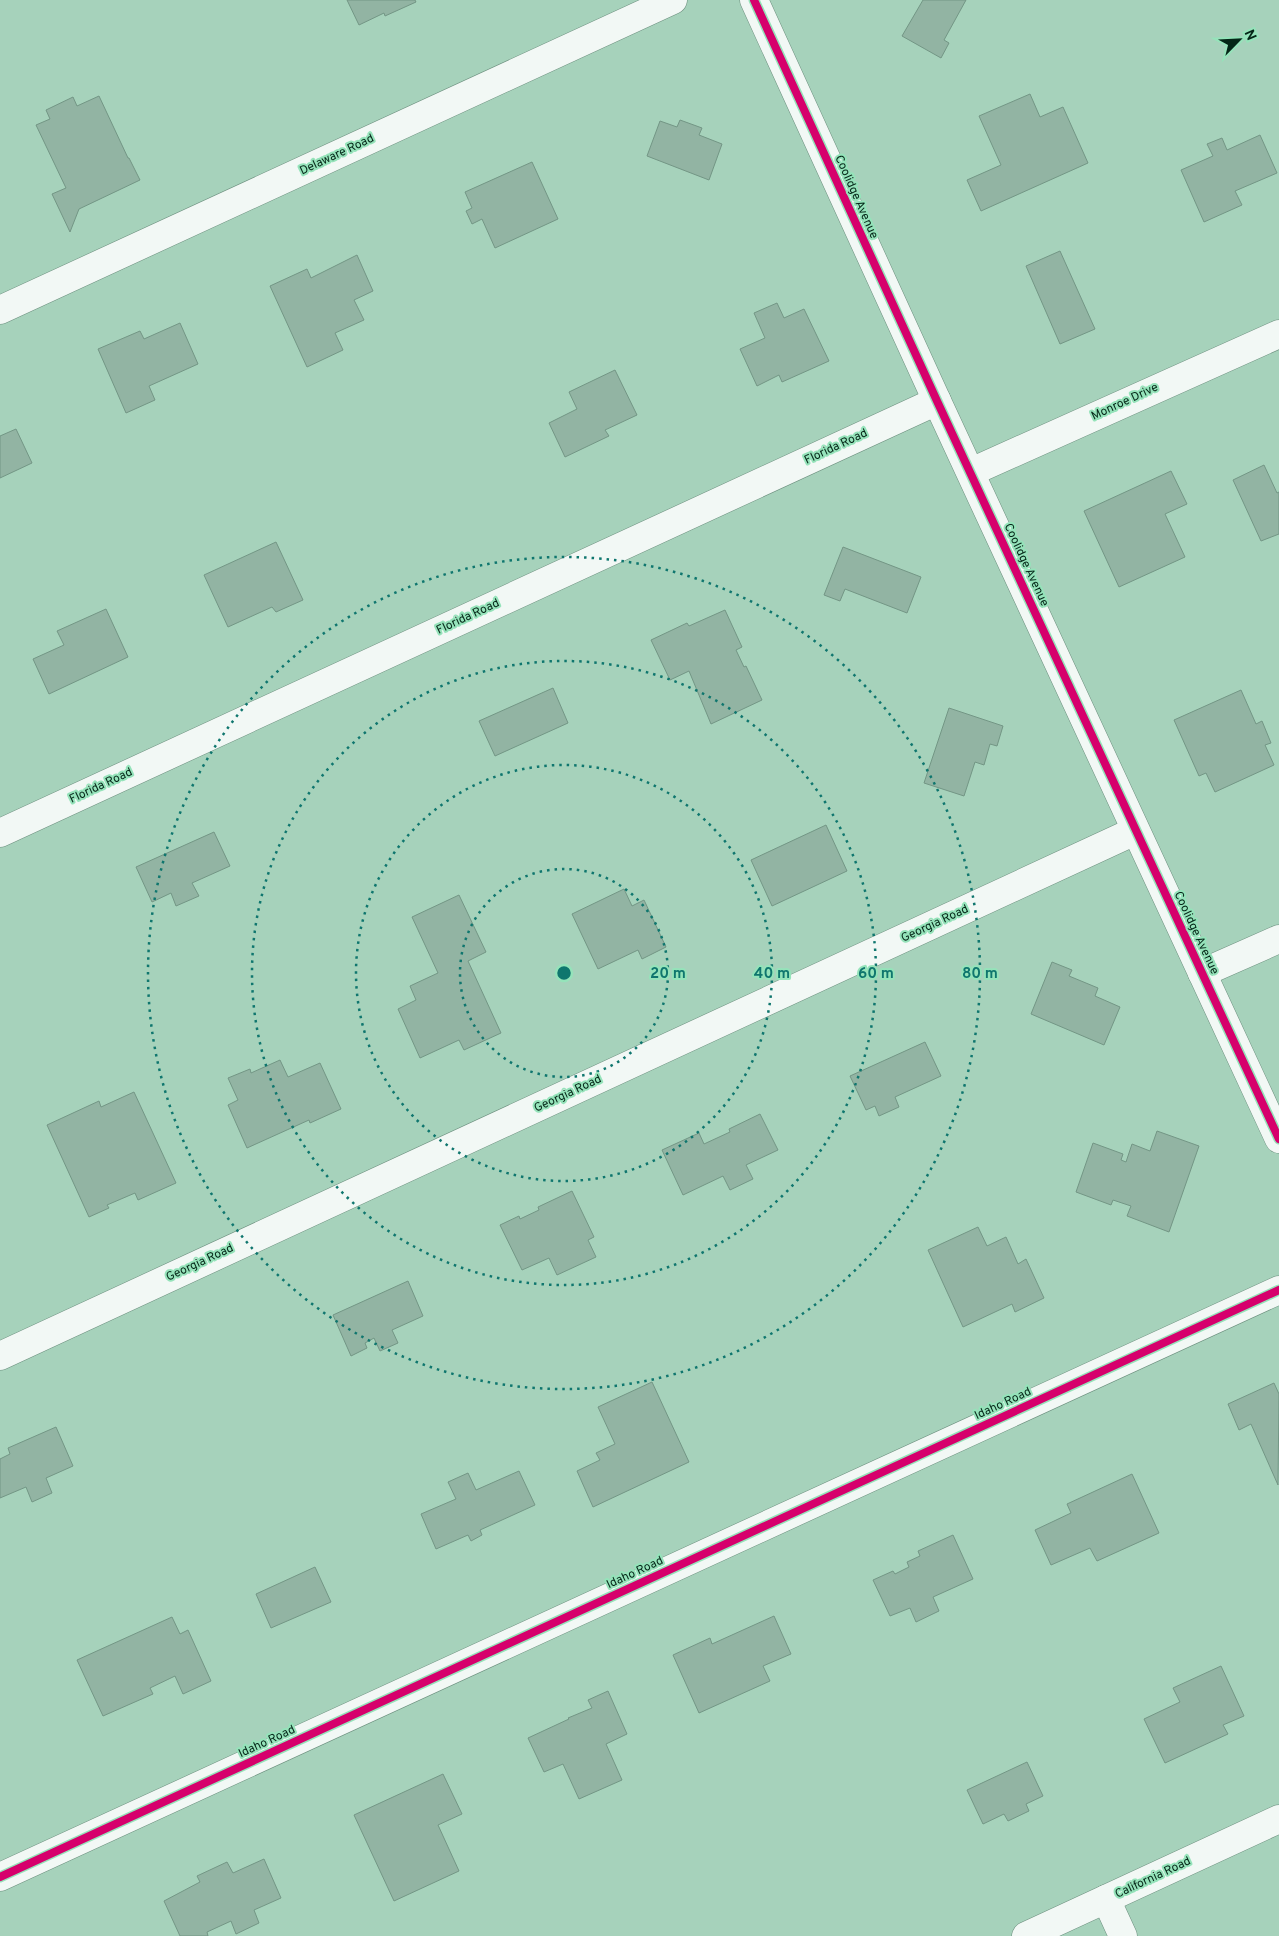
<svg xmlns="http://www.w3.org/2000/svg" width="1279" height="1936" viewBox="0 0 1279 1936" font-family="Overpass,sans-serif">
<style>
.building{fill:#92b4a3;stroke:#739685}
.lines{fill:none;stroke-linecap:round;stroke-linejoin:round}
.minor-casing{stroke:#6c8f7e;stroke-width:29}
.minor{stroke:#f2f8f5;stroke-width:28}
.cycleway-casing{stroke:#95e3ba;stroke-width:11}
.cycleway{stroke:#d6006c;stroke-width:8}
.ring{fill:none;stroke:#0f766e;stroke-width:2.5;stroke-dasharray:2.5 5}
.labels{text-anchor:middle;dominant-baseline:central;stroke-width:4;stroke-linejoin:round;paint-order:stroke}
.street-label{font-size:12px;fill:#042617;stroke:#95e3ba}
.centre{fill:#0f766e;stroke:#95e3ba;stroke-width:2.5}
.ring-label{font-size:15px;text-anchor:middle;font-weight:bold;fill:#0f766e;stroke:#95e3ba;stroke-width:4;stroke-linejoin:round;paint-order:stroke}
</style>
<rect width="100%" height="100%" fill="#a6d2bb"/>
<g class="building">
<path d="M 347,0 L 415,0 L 416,2 L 385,16 L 384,13 L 359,25 Z"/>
<path d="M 923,0 L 966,0 L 944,40 L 949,43 L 941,58 L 902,36 Z"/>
<path d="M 1030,94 L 1040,117 L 1063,107 L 1088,163 L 981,211 L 967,180 L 1001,165 L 979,116 Z"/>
<path d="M 99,96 L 128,158 L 129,158 L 140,180 L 79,209 L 70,232 L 52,194 L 66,188 L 36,125 L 50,119 L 46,110 L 73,97 L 77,106 Z"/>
<path d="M 680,120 L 702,128 L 699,135 L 722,144 L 709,180 L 647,156 L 660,121 L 677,127 Z"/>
<path d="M 1260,135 L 1277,173 L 1235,191 L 1242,205 L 1204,222 L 1181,170 L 1213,156 L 1207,144 L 1222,138 L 1227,150 Z"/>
<path d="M 532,162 L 558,219 L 495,248 L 482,219 L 472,224 L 466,211 L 472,208 L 465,192 Z"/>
<path d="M 1060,251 L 1095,329 L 1060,344 L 1026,266 Z"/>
<path d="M 357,255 L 373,291 L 354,300 L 364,320 L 335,333 L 343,350 L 307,367 L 270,286 L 307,269 L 311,278 Z"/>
<path d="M 777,303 L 784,318 L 804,309 L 829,361 L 782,382 L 779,375 L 757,386 L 740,349 L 765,338 L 754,313 Z"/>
<path d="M 180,323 L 198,364 L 149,386 L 155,400 L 126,413 L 98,349 L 140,331 L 144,339 Z"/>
<path d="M 615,370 L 637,415 L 605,430 L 609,436 L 565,457 L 549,423 L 577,409 L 569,392 Z"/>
<path d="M 16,429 L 32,463 L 0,478 L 0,436 Z"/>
<path d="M 1264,465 L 1277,493 L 1279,492 L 1279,534 L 1261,541 L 1233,480 Z"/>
<path d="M 1171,471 L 1187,504 L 1165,514 L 1185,557 L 1119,587 L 1084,511 Z"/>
<path d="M 276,542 L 303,600 L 276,612 L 272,607 L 228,627 L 204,575 Z"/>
<path d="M 843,547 L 921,577 L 907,613 L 845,589 L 840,601 L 824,595 Z"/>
<path d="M 106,609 L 128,657 L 49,694 L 33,659 L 64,645 L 57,631 Z"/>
<path d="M 725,610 L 742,647 L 736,650 L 744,667 L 746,666 L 762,700 L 711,724 L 689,671 L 670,680 L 651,640 L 687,623 L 689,626 Z"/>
<path d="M 553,688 L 568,723 L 495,756 L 479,721 Z"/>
<path d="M 1241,690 L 1256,724 L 1262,721 L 1271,743 L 1265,745 L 1274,765 L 1215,792 L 1206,773 L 1199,776 L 1174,720 Z"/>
<path d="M 949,708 L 1003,726 L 997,746 L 990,744 L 984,765 L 975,762 L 964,796 L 924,783 Z"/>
<path d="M 826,825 L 847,871 L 772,906 L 751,860 Z"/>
<path d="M 214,832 L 230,866 L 192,883 L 199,896 L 176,906 L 171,893 L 152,902 L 136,867 Z"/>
<path d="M 624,889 L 632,906 L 644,900 L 666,947 L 642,959 L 638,950 L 598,969 L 572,914 Z"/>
<path d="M 459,895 L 486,952 L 468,961 L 501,1033 L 464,1050 L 459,1040 L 420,1058 L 398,1009 L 416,1000 L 410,986 L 438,973 L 412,917 Z"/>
<path d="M 1052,962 L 1072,970 L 1069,976 L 1098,988 L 1095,996 L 1120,1007 L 1104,1045 L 1031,1014 Z"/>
<path d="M 925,1042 L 941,1076 L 895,1097 L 899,1107 L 879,1116 L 875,1106 L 866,1110 L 850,1076 Z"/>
<path d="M 280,1060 L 288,1077 L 320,1063 L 341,1109 L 310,1123 L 309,1120 L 247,1148 L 228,1105 L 238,1100 L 228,1078 L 250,1069 L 251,1073 Z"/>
<path d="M 134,1092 L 176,1183 L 138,1200 L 135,1193 L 107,1205 L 109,1208 L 89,1217 L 47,1125 L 99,1101 L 101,1107 Z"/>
<path d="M 760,1114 L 778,1150 L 746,1165 L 753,1179 L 730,1190 L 723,1176 L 683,1195 L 662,1150 L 699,1133 L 704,1144 L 730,1132 L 729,1129 Z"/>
<path d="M 1157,1131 L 1199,1146 L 1169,1232 L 1127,1216 L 1131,1206 L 1113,1200 L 1111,1205 L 1076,1192 L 1093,1143 L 1123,1154 L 1121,1160 L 1126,1162 L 1132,1144 L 1150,1151 Z"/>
<path d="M 572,1191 L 594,1237 L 588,1240 L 596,1257 L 557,1275 L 549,1258 L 522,1270 L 500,1225 L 519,1216 L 520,1219 L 539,1210 L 538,1207 Z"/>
<path d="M 978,1227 L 987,1246 L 1006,1237 L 1018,1264 L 1026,1259 L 1044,1298 L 1015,1312 L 1012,1304 L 963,1327 L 928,1250 Z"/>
<path d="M 408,1281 L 423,1316 L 392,1330 L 398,1343 L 380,1351 L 374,1338 L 365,1343 L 367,1348 L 351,1356 L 333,1315 Z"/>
<path d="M 652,1382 L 689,1462 L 593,1507 L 577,1471 L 600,1460 L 596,1453 L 615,1444 L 598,1407 Z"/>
<path d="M 1274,1383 L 1279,1394 L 1278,1485 L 1251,1424 L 1239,1430 L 1228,1404 Z"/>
<path d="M 56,1427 L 73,1466 L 46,1478 L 52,1493 L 32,1502 L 26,1487 L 0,1498 L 0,1459 L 10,1454 L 8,1448 Z"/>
<path d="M 519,1471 L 535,1505 L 480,1530 L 482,1535 L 471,1541 L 468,1535 L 436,1549 L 421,1514 L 456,1499 L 448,1482 L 468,1473 L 476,1490 Z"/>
<path d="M 1132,1474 L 1159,1533 L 1097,1561 L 1090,1548 L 1051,1565 L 1035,1530 L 1071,1513 L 1067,1504 Z"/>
<path d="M 953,1535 L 973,1579 L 933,1597 L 939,1611 L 916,1622 L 910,1608 L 890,1616 L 873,1580 L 893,1571 L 895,1574 L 909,1567 L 907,1562 L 920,1556 L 918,1551 Z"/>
<path d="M 315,1567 L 331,1602 L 271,1628 L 256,1594 Z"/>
<path d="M 774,1616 L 791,1654 L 763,1666 L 770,1681 L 699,1713 L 673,1655 L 710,1638 L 712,1644 Z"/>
<path d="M 172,1617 L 180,1634 L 188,1630 L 211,1681 L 183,1694 L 175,1676 L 150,1688 L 153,1694 L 103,1716 L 77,1660 Z"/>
<path d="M 1221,1666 L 1244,1716 L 1223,1725 L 1228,1734 L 1165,1763 L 1144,1719 L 1180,1702 L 1173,1688 Z"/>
<path d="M 608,1691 L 627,1734 L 606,1744 L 622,1780 L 579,1799 L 563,1764 L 544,1772 L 528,1738 L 569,1719 L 568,1718 L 592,1708 L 588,1700 Z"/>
<path d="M 1027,1762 L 1043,1796 L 1026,1804 L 1029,1811 L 1008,1821 L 1004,1814 L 983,1824 L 967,1790 Z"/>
<path d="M 443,1774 L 462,1814 L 438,1825 L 459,1871 L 394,1901 L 354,1815 Z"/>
<path d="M 264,1859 L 281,1898 L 254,1910 L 259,1923 L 236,1934 L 231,1921 L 207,1932 L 208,1936 L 180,1936 L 164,1901 L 200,1882 L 197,1876 L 227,1862 L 233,1873 Z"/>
</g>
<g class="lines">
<defs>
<g id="minor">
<path d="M 754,0 L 937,401 L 1279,1139"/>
<path d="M 0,310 L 673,0"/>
<path d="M 971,472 L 1279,334"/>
<path d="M 0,833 L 937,401"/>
<path d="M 1202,973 L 1279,939"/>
<path d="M 0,1356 L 1135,831"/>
<path d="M 0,1877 L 1279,1290"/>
<path d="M 1106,1899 L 1123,1936"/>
<path d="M 1026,1936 L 1279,1819"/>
</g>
</defs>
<use href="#minor" class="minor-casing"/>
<use href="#minor" class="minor"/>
<defs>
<g id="cycleway">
<path d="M 754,0 L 937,401 L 1279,1139"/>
<path d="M 0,1877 L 1279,1290"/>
</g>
</defs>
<use href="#cycleway" class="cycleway-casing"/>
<use href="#cycleway" class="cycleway"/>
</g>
<g class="ring">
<circle cx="564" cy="973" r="104"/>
<circle cx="564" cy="973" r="208"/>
<circle cx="564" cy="973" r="312"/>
<circle cx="564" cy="973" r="416"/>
</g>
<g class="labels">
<g class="street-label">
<text transform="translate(337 155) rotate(-25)">Delaware Road</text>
<text transform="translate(856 197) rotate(66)">Coolidge Avenue</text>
<text transform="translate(1125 402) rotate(-25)">Monroe Drive</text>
<text transform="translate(836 447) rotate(-25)">Florida Road</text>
<text transform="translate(1026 565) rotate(65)">Coolidge Avenue</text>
<text transform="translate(468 617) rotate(-25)">Florida Road</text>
<text transform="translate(101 786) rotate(-25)">Florida Road</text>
<text transform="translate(935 924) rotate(-25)">Georgia Road</text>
<text transform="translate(1196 933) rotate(65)">Coolidge Avenue</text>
<text transform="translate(568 1094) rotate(-25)">Georgia Road</text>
<text transform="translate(200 1263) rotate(-25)">Georgia Road</text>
<text transform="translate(1003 1404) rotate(-25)">Idaho Road</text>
<text transform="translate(635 1573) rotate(-25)">Idaho Road</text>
<text transform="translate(267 1742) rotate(-25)">Idaho Road</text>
<text transform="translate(1153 1878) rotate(-25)">California Road</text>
</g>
</g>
<circle cx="564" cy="973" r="8" class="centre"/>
<g class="ring-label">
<text x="668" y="978">20 m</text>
<text x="772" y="978">40 m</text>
<text x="876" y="978">60 m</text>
<text x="980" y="978">80 m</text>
</g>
<g transform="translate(1239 40) rotate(66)" stroke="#95e3ba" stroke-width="4" paint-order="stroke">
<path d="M0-4L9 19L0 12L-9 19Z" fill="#042617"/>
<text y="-8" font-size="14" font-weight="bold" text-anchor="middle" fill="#042617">N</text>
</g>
</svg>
